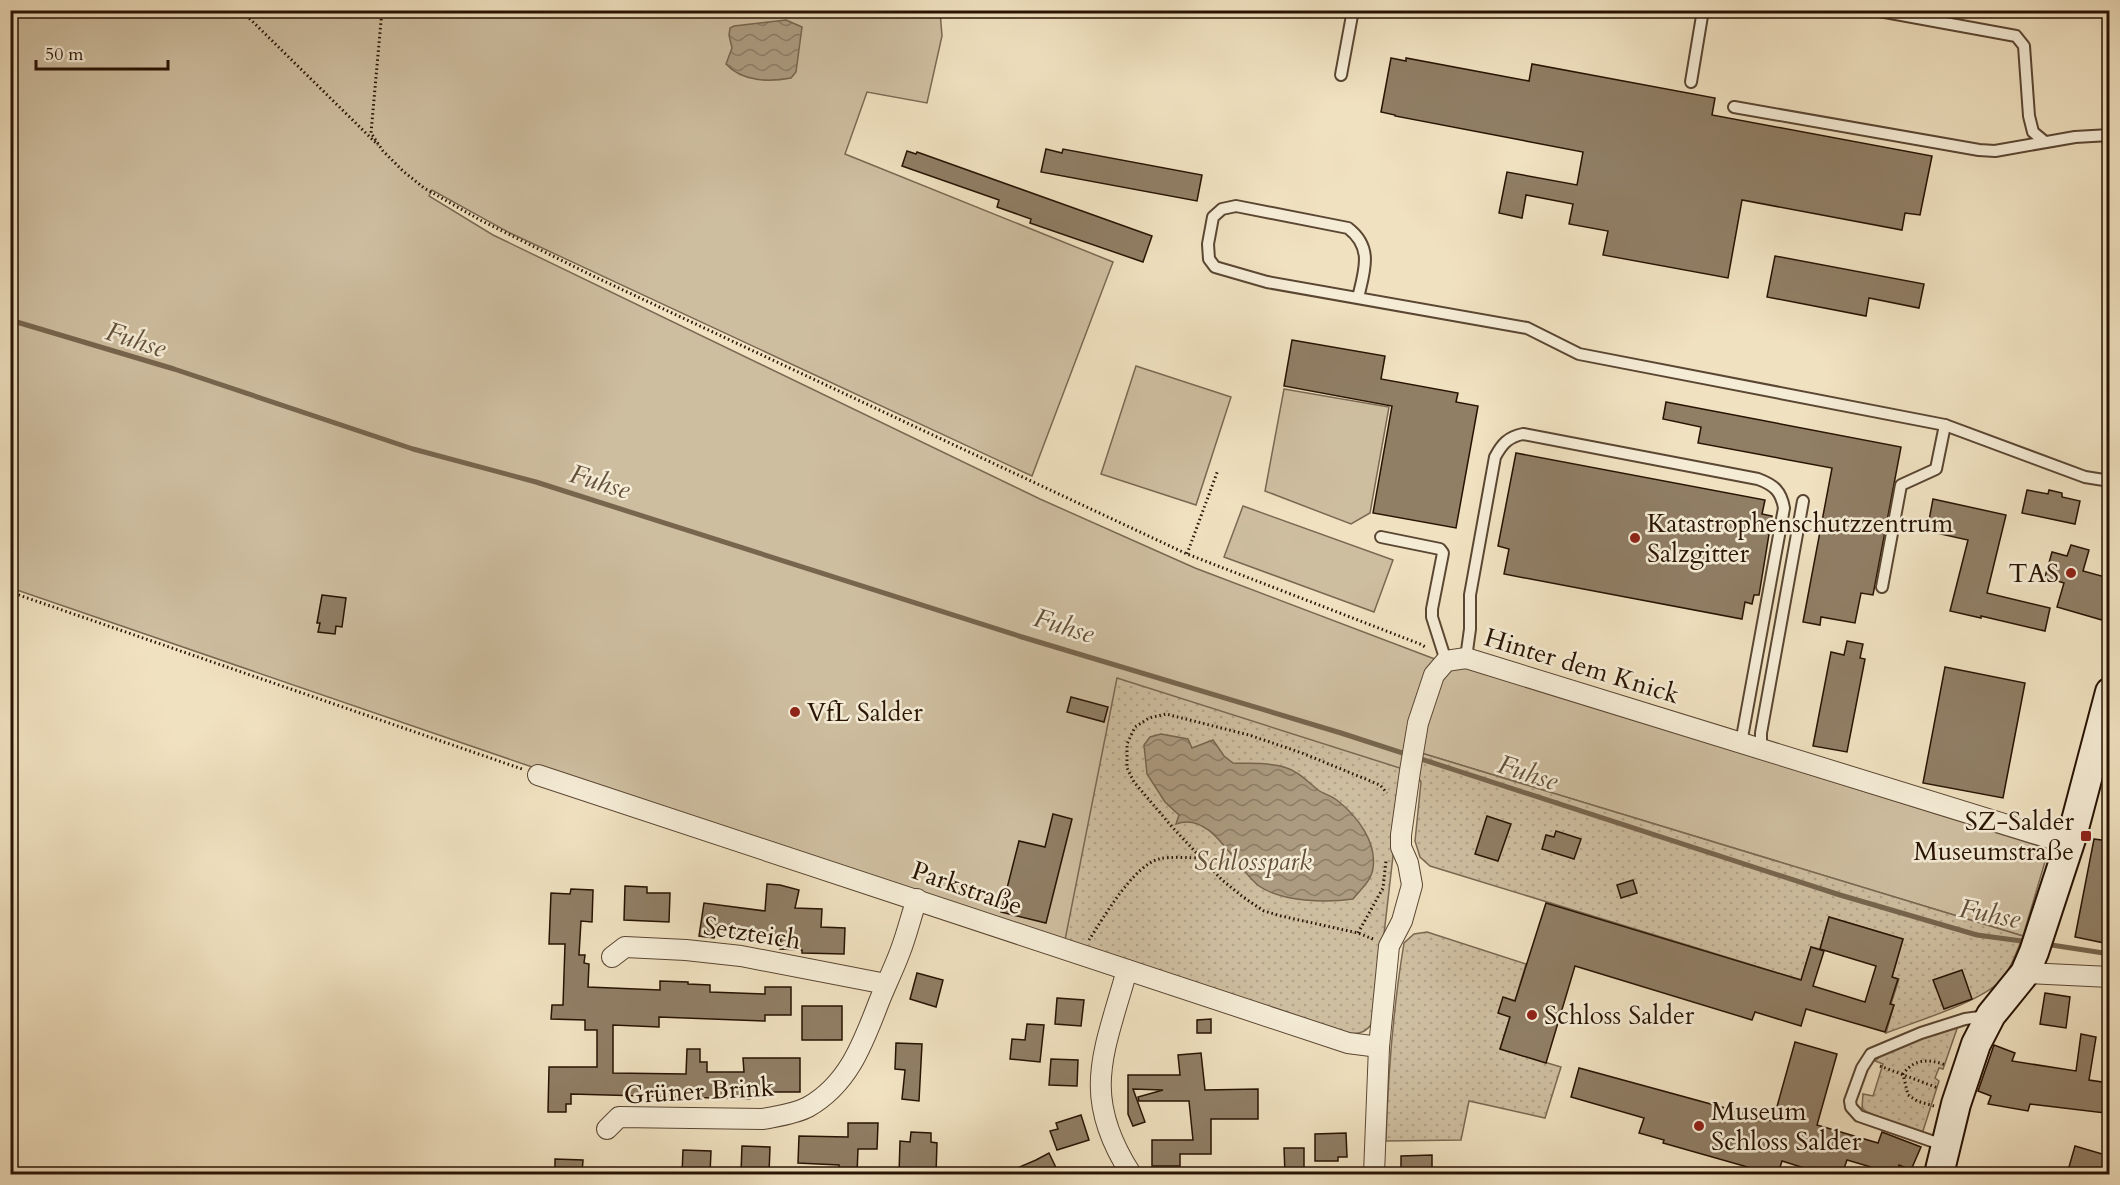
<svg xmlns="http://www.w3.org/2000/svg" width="2120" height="1185" viewBox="0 0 2120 1185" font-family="Cardo,serif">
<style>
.grass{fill:#cebea0;stroke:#7b6852;stroke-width:1.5}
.park{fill:url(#park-dots);stroke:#7b6852;stroke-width:1.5}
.water{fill:url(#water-waves);stroke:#77654e;stroke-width:1.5}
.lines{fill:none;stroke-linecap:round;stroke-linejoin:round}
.stream{stroke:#77654e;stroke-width:5}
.building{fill:#907e65;stroke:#281303;stroke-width:1.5}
.service-casing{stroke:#5a4632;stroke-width:14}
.minor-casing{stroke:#5a4632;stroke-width:22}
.secondary-casing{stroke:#281303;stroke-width:32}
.path{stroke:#281303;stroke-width:3;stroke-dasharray:1.5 3;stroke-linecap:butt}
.service{stroke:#f5ecd6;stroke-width:10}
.minor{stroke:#f5ecd6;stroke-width:20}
.secondary{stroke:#f5ecd6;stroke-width:28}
.poi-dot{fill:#8f2418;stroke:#f5ecd6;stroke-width:2}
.labels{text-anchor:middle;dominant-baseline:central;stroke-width:5;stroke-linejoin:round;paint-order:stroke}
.poi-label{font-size:26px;fill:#281303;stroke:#f5ecd6;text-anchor:start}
.street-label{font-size:26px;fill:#281303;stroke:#f5ecd6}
.park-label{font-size:26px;font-style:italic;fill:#624f3a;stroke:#f5ecd6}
.water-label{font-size:27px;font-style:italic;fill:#63503b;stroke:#f5ecd6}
</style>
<defs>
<pattern id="park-dots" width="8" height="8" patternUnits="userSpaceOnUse" patternTransform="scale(1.5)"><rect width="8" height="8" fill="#cebea0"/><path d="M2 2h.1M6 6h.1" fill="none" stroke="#b1a288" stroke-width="1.8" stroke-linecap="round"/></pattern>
<pattern id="water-waves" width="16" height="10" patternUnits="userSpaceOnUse" patternTransform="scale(1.5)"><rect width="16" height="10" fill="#ac9b80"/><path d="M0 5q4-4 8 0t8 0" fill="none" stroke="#8c7d67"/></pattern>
</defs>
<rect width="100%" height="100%" fill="#f0e1c0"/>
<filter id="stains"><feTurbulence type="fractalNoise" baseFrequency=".00333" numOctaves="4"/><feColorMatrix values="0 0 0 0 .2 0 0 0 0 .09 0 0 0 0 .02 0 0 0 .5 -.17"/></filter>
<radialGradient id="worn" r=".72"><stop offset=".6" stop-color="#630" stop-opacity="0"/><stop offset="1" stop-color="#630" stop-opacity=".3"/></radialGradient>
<g class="grass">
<path d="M 10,11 L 940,11 L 942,36 L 927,103 L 867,92 L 845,154 L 1113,262 L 1032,476 L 510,233 L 432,190 L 429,196 L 493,235 L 1040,499 L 1195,568 L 1440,661 L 1403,769 L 1065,940 L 538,769 L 11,588 Z"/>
<path d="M 1136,366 L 1231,397 L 1196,505 L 1101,474 Z"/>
<path d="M 1284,389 L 1389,407 L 1370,513 L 1351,524 L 1265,491 Z"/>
<path d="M 1243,506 L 1393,560 L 1374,612 L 1224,557 Z"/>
<path d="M 1457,664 L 2039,846 L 2047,855 L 2023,936 L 1418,752 L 1444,673 Z"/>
</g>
<g class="park">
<path d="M 1117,678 L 1403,769 L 1374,1021 C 1367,1031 1361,1035 1348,1033 L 1065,940 Z"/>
<path d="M 1418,752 L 2023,936 C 2017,951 2011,969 2000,981 C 1981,1002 1914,1022 1886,1033 L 1894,1005 L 1891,1004 L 1899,979 L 1892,977 L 1903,939 L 1829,917 L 1820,949 L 1811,947 L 1801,980 L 1430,866 L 1420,857 L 1415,841 L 1421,782 L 1416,774 Z"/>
<path d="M 1427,932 L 1526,964 L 1515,1001 L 1503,998 L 1510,1017 L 1500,1049 L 1561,1067 L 1545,1118 L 1469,1101 L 1461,1140 L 1386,1141 C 1388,1074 1393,1009 1404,943 L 1414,934 Z"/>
<path d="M 1959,1023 L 1943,1069 L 1939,1068 L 1935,1078 L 1939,1081 L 1922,1134 L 1867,1112 L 1862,1108 L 1863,1094 L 1873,1096 L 1883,1064 L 1875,1061 L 1880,1056 Z"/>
</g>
<g class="water">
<path d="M 786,20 L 802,27 L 796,72 L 791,78 C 770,82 742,82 726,64 L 732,48 L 729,35 L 730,28 L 734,26 Z"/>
<path d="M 1161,734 L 1188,739 L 1192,748 L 1213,740 L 1224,756 L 1233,763 C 1250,764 1267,762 1284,767 C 1298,771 1307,781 1318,790 C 1324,794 1332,796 1338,801 C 1357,816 1377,842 1373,868 C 1372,880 1360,890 1353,899 C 1327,903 1282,902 1259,886 C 1235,868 1212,810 1176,824 L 1179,815 L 1165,802 L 1147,774 L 1144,745 L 1150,737 Z"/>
</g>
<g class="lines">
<g class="stream">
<path d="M 10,320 L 174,369 L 413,449 L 536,482 L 1022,637 L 1341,733 L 1840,895 L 1977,935 L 2029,942"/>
<path d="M 2045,944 L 2110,954"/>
</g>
</g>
<g class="building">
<path d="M 1391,58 L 1406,61 L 1406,58 L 1529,81 L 1532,64 L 1715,98 L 1712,115 L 1932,156 L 1920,215 L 1905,213 L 1902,230 L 1742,200 L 1728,278 L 1603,255 L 1608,231 L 1569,224 L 1573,204 L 1526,195 L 1522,218 L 1499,213 L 1507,172 L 1577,185 L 1583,152 L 1395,116 L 1395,115 L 1381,112 Z"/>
<path d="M 1046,149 L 1062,153 L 1063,149 L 1202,175 L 1197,201 L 1041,172 Z"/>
<path d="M 907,151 L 916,154 L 917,152 L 1152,236 L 1143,262 L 1030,223 L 1031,219 L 997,207 L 999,200 L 902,166 Z"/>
<path d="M 1775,256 L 1924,284 L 1919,308 L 1869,298 L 1866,316 L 1767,297 Z"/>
<path d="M 1292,340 L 1385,356 L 1381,379 L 1458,393 L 1456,402 L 1478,406 L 1456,528 L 1373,513 L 1392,406 L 1284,386 Z"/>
<path d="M 1666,402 L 1901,447 L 1873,595 L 1861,593 L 1855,623 L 1821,617 L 1820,625 L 1803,622 L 1832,468 L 1698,443 L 1701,427 L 1663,419 Z"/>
<path d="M 1516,453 L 1765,500 L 1762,514 L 1772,516 L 1759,595 L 1754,595 L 1752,604 L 1745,602 L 1742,619 L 1504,574 L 1509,549 L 1498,546 Z"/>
<path d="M 2027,490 L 2048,494 L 2049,490 L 2062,493 L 2062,497 L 2080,501 L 2075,524 L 2022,513 Z"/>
<path d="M 1933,499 L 2006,515 L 1987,593 L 2050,608 L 2045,631 L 1981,616 L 1981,618 L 1950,611 L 1968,540 L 1927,531 Z"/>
<path d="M 2071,545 L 2089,550 L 2083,571 L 2109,578 L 2109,592 L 2102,620 L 2057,607 L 2064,583 L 2045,577 L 2052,552 L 2067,556 Z"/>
<path d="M 322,595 L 346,598 L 342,627 L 336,626 L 335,634 L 318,632 L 320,623 L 317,623 Z"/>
<path d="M 1847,641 L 1863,644 L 1860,658 L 1865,659 L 1847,752 L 1813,746 L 1831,652 L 1844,655 Z"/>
<path d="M 1945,667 L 2025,683 L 2003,798 L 1923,783 Z"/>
<path d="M 1071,697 L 1108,707 L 1104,722 L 1067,712 Z"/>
<path d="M 1053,814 L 1072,819 L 1046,923 L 1001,912 L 1019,841 L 1045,847 Z"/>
<path d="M 1487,816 L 1511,824 L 1498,861 L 1475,854 Z"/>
<path d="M 1556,831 L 1581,839 L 1574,859 L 1542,849 L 1546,835 L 1554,837 Z"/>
<path d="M 2094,839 L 2109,841 L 2109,944 L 2075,937 Z"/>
<path d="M 1633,880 L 1637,893 L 1621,898 L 1617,885 Z"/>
<path d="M 767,884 L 780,885 L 799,890 L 795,908 L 822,909 L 821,927 L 845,928 L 844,954 L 802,953 L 802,950 L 780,949 L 781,936 L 745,935 L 745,939 L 715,935 L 714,938 L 699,936 L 704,903 L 765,911 Z"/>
<path d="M 625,886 L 647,887 L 647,893 L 670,893 L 669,922 L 624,920 Z"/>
<path d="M 571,889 L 593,890 L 592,922 L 581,921 L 579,955 L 585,955 L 584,963 L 589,964 L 588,987 L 660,990 L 660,981 L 688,982 L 688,984 L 710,985 L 710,992 L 765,994 L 765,987 L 791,987 L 791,1015 L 765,1015 L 765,1021 L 659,1017 L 659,1027 L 613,1025 L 613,1073 L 686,1074 L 687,1049 L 700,1049 L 700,1062 L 707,1062 L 707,1072 L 744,1072 L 743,1058 L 800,1058 L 800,1092 L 750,1092 L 750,1099 L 571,1094 L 571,1104 L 566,1104 L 566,1112 L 548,1112 L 549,1067 L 597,1067 L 597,1030 L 585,1030 L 585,1020 L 551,1019 L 552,1005 L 563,1005 L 565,944 L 549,944 L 551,893 L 570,894 Z"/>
<path d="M 1546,903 L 1801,980 L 1811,947 L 1824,951 L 1813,986 L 1865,1002 L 1876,966 L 1820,949 L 1829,917 L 1903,939 L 1892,977 L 1898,979 L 1890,1004 L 1894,1005 L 1885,1032 L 1806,1009 L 1801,1026 L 1755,1012 L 1752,1020 L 1575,966 L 1546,1063 L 1500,1049 L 1510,1017 L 1498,1013 L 1503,997 L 1515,1001 Z"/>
<path d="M 1962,970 L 1972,999 L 1944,1009 L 1933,980 Z"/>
<path d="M 917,973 L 943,980 L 936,1007 L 910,999 Z"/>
<path d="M 2045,993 L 2070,997 L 2066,1028 L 2040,1024 Z"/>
<path d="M 1057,998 L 1084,1000 L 1081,1026 L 1055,1024 Z"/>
<rect x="802" y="1006" width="40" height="34"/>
<path d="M 1211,1019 L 1211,1033 L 1197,1033 L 1197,1020 Z"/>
<path d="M 1027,1024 L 1044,1025 L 1040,1062 L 1010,1059 L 1012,1039 L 1025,1040 Z"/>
<path d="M 2081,1034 L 2096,1037 L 2089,1080 L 2109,1083 L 2105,1113 L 2030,1104 L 2028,1111 L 1988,1104 L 1991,1096 L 1978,1091 L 1994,1045 L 2015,1053 L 2012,1061 L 2076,1071 Z"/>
<path d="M 1795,1042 L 1837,1054 L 1817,1125 L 1878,1143 L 1882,1132 L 1921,1147 L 1911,1170 L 1899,1165 L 1898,1174 L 1870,1174 L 1871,1167 L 1847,1160 L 1842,1174 L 1816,1174 L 1817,1172 L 1782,1161 L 1778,1174 L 1772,1174 L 1663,1143 L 1664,1140 L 1639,1133 L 1644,1118 L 1571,1097 L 1579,1068 L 1773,1121 Z"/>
<path d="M 896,1043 L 922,1044 L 919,1101 L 902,1099 L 905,1070 L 895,1069 Z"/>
<path d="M 1201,1053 L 1205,1090 L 1258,1089 L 1258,1119 L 1211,1119 L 1211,1154 L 1180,1154 L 1180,1166 L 1152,1166 L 1152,1140 L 1193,1140 L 1189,1101 L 1139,1101 L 1138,1097 L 1163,1090 L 1133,1089 L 1145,1122 L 1133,1126 L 1128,1114 L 1128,1075 L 1180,1075 L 1178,1055 Z"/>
<path d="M 1051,1059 L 1078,1060 L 1077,1086 L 1049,1085 Z"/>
<path d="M 1081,1115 L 1089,1140 L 1057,1150 L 1050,1131 L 1058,1129 L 1056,1123 Z"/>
<path d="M 848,1123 L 878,1123 L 877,1149 L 858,1149 L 857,1174 L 839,1174 L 839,1165 L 798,1163 L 799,1136 L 848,1137 Z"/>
<path d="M 911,1132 L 931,1133 L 931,1142 L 937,1143 L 936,1174 L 899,1174 L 900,1141 L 910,1142 Z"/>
<path d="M 1346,1133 L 1347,1157 L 1338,1157 L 1338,1161 L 1315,1161 L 1315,1134 Z"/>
<path d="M 742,1146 L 770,1147 L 769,1173 L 741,1172 Z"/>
<path d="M 2075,1146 L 2109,1156 L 2107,1174 L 2067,1174 Z"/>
<path d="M 1284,1148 L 1304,1148 L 1304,1173 L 1285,1173 Z"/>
<path d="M 683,1150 L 711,1151 L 710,1174 L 682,1174 Z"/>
<path d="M 1049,1153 L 1059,1174 L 1003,1174 L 1036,1160 Z"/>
<path d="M 1432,1155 L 1432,1174 L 1401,1174 L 1401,1156 Z"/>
<path d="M 555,1159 L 583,1160 L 582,1174 L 555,1174 Z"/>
</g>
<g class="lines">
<defs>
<g id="service">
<path d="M 1874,10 L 2016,36 L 2024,46 L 2029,116 L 2033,132 L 2045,142"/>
<path d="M 1341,75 L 1353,10"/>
<path d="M 1691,82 L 1703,10"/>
<path d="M 1734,107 L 1979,150 L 1995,151 L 2075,137 L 2110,135"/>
<path d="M 1358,298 C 1364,271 1374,248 1348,228 L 1236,206 L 1222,209 L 1213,217 L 1208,244 L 1209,259 L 1215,267 L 1267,282 L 1527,328 L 1579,354 L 1945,425 L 2085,477 L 2110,481"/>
<path d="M 1381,537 L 1440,549 L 1443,553 L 1432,609 L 1432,617 L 1446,661"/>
<path d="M 1882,587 L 1901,485 L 1936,469 L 1945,425"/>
<path d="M 1466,658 L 1470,629 L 1470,595 L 1495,457 C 1502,444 1508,437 1523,434 L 1758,479 C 1774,485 1781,491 1784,508 L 1741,743"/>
<path d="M 1761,749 L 1761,733 L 1803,501"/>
<path d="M 1946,1146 L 1859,1116 L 1851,1107 L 1850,1101 L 1862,1068 L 1871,1054 L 1921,1033 L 1965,1019 L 1987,1016"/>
</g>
<g id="minor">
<path d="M 538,775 L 1348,1043 L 1379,1047"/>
<path d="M 612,957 L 625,947 L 686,950 L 741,956 L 886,984"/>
<path d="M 1127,970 C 1104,1053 1080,1095 1131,1174"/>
<path d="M 2025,973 L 2110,977"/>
<path d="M 607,1129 L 619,1117 L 763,1119 C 778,1116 795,1114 808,1107 C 847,1085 862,1046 877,1007 C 884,988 893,971 900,952 C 907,934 911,916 917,899"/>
<path d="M 1374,1174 L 1379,1047 L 1389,946 L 1402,921 L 1412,885 L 1408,863 L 1401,847 L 1401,835 L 1410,771 L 1418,723 L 1434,675 L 1446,661 L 1466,658 L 2069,844"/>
</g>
<path id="secondary" d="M 1939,1174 L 1956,1104 L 1976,1044 L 1991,1015 L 2025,973 L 2034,952 L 2072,836 L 2110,692"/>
</defs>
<use href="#service" class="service-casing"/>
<use href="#minor" class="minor-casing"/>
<use href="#secondary" class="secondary-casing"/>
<g class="path">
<path d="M 246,10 L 249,18 L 378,145"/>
<path d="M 382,10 L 371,133 L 383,151 L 403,171 L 424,188 L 480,220 L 591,275 L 1187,554 L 1420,644 L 1427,648"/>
<path d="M 10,16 L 29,10"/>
<path d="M 1187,554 L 1218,470"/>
<path d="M 10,592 L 522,769"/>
<path d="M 1358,933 L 1383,888 L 1386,861"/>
<path d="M 1373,939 L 1358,933 L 1281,916 L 1264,911 L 1243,897 L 1222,880 L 1173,828 L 1134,782 L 1127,768 L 1127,744 L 1135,727 L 1149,718 L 1166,714 L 1249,735 L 1302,753 L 1380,785 L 1387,793"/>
<path d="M 1089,940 C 1104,917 1133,866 1159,859 C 1170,856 1190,858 1202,858"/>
<path d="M 1880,1066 L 1938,1088"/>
<path d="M 1934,1106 L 1917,1101 L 1908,1095 L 1903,1074 C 1915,1058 1929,1059 1946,1065"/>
</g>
<use href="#service" class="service"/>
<use href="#minor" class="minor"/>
<use href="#secondary" class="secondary"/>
</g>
<g class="poi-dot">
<circle cx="1635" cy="538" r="6"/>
<circle cx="2071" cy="573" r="6"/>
<circle cx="795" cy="712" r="6"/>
<rect x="2080" y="830" width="12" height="12" rx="3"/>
<circle cx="1532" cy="1015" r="6"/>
<circle cx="1699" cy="1126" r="6"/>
</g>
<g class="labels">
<g class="poi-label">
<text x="1647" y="523">Katastrophenschutzzentrum<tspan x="1647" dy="30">Salzgitter</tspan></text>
<text x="2059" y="573" text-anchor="end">TAS</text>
<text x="807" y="712">VfL Salder</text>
<text x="2074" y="821" text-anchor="end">SZ-Salder<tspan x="2074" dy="30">Museumstraße</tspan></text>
<text x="1544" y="1015">Schloss Salder</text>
<text x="1711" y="1111">Museum<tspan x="1711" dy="30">Schloss Salder</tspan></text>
</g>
<g class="street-label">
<text transform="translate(1582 666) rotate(17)">Hinter dem Knick</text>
<text transform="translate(967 888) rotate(19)">Parkstraße</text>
<text transform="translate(752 933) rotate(9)">Setzteich</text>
<text transform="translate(699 1091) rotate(-3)">Grüner Brink</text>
</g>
<g class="park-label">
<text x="1253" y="861">Schlosspark</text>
</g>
<g class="water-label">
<text transform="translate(136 340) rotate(18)">Fuhse</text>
<text transform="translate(600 482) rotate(17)">Fuhse</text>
<text transform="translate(1064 626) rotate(17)">Fuhse</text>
<text transform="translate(1528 773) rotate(18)">Fuhse</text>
<text transform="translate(1990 914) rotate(11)">Fuhse</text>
</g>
</g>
<rect width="2120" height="1185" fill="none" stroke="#f0e1c0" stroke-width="36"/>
<rect x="12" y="12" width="2096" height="1161" fill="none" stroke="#281303" stroke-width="3"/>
<rect x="18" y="18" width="2084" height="1149" fill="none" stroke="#281303" stroke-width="1.5"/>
<path d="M36 60v9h132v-9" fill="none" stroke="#281303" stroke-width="3"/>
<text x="45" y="60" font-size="18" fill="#281303" stroke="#f5ecd6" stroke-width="4.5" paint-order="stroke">50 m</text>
<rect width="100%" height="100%" filter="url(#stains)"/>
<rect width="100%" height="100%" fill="url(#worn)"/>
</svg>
